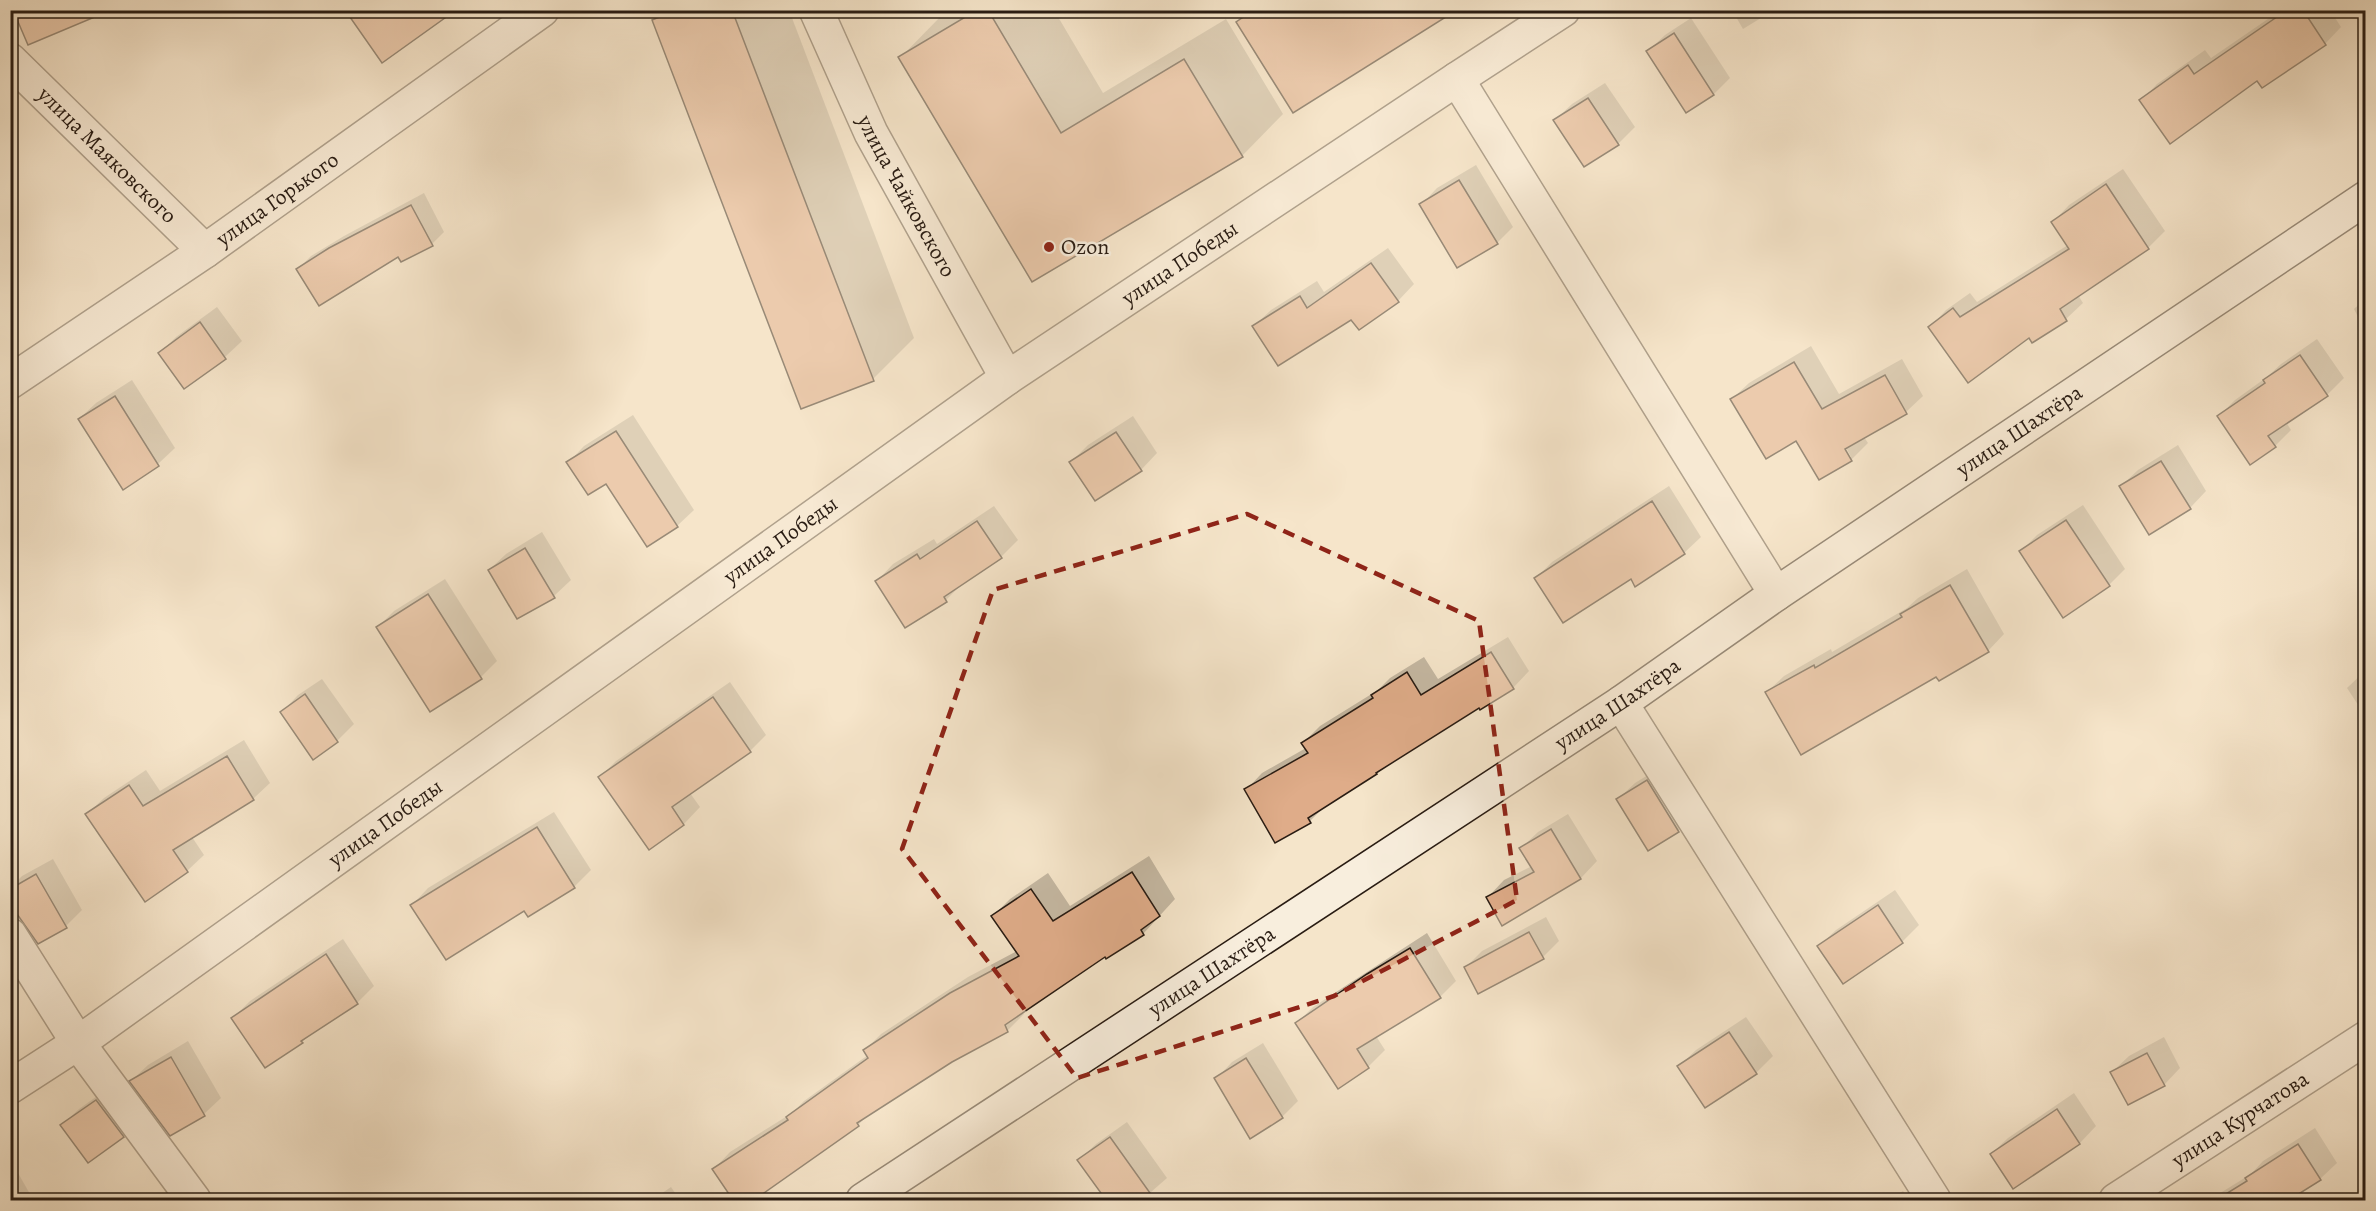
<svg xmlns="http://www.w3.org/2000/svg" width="2376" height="1211" viewBox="0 0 2376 1211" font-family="Alegreya,serif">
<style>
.shadow{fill:#0003;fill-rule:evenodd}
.building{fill:#dfac89;stroke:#291c13;stroke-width:1.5}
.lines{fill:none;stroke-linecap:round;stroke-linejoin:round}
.street-casing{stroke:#5c4e41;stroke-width:36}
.secondary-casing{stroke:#291c13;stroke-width:36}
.street{stroke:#f8eedd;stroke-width:33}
.secondary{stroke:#f8eedd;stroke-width:33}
.marked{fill:none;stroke:#8f2418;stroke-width:4.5;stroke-dasharray:12 8;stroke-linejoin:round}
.poi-dot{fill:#8f2418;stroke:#f8eedd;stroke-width:2}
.labels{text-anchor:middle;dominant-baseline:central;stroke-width:5;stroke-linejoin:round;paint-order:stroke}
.street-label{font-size:22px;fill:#291c13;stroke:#f8eedd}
.poi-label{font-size:22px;fill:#291c13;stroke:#f8eedd;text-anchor:start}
</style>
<rect width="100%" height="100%" fill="#f5e5ca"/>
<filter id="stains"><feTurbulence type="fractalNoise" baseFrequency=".00333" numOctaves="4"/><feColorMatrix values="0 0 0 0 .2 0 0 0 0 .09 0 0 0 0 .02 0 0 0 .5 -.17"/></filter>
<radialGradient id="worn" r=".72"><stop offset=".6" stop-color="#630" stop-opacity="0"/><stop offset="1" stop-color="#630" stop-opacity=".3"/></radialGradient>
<g class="shadow">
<path d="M 664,10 L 789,10 L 914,338 L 873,379 L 654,20 Z"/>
<path d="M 951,10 L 1054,10 L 1103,93 L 1226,19 L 1283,114 L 1242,156 L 1033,280 L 900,58 L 941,16 Z"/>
<path d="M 1732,10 L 1774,10 L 1743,29 Z"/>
<path d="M 2281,10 L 2330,10 L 2341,27 L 2325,44 L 2258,79 L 2141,101 L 2157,84 L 2205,50 L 2211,58 Z"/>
<path d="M 1691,18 L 1730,78 L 1714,94 L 1648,51 L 1665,35 Z"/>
<path d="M 1605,83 L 1635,127 L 1618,144 L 1584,165 L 1555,120 L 1572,104 Z"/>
<path d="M 1476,165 L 1513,227 L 1497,243 L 1421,205 L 1437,188 Z"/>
<path d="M 2123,169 L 2165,231 L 2148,248 L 2078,295 L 2083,303 L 2066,319 L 2030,336 L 1930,327 L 1946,310 L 1970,293 L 1977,302 L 2068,245 L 2053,222 L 2069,205 Z"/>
<path d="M 424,193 L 444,232 L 432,244 L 399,255 L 298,269 L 311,256 L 344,236 Z"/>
<path d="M 1388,248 L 1414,284 L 1398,301 L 1351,318 L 1254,326 L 1271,310 L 1317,281 L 1324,292 Z"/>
<path d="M 2366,298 L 2366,333 L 2354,309 Z"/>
<path d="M 217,307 L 242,341 L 225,357 L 184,387 L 160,353 L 176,337 Z"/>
<path d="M 2317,339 L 2344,378 L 2327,395 L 2286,422 L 2291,430 L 2275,446 L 2219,416 L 2235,400 L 2267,377 L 2281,364 Z"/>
<path d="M 1811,346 L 1839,394 L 1902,359 L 1923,396 L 1906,412 L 1864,437 L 1868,443 L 1851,460 L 1797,439 L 1732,399 L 1749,383 ZM 1843,442 L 1851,457 L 1848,457 L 1840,444 Z"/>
<path d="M 132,380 L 175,448 L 158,464 L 123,487 L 79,419 L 96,403 Z"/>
<path d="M 633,415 L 694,510 L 677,526 L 606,482 L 568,463 L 584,446 Z"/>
<path d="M 1133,416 L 1157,453 L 1141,470 L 1071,462 L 1088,445 Z"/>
<path d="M 2178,445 L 2206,491 L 2190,508 L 2121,486 L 2138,470 Z"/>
<path d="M 1669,486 L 1701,537 L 1684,553 L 1636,585 L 1631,577 L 1536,578 L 1552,562 Z"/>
<path d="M 2083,505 L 2125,569 L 2109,585 L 2021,551 L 2037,535 Z"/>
<path d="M 994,506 L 1018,540 L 1001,557 L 962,584 L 946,600 L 877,581 L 893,564 L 934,539 L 937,544 Z"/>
<path d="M 542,532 L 571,580 L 554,596 L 518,617 L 489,570 L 506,554 Z"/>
<path d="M 1967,569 L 2004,634 L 1988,651 L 1937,675 L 1767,692 L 1784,676 L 1831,649 L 1832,652 L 1907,608 L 1918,598 Z"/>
<path d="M 445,579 L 497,661 L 481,677 L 378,627 L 394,611 Z"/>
<path d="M 1508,637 L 1529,671 L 1513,688 L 1479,706 L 1326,805 L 1310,821 L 1246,790 L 1262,773 L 1306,748 L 1303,743 L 1320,726 L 1378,690 L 1390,678 L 1424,657 L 1438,679 Z"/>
<path d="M 2366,670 L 2366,717 L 2347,688 Z"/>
<path d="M 322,679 L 354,724 L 337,741 L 313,758 L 282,712 L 298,695 Z"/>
<path d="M 730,682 L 766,735 L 750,751 L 690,793 L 700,807 L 684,824 L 649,848 L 600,777 L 616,761 Z"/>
<path d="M 244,740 L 270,783 L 253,799 L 192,837 L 204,855 L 187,871 L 87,814 L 104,798 L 146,770 L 160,791 Z"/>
<path d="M 1664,765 L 1694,814 L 1678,831 L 1618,799 L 1635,783 Z"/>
<path d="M 554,812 L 591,870 L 574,887 L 524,909 L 412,905 L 428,888 Z"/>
<path d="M 1568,814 L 1597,861 L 1581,878 L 1502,924 L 1488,897 L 1504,880 L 1532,866 L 1521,848 L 1538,832 Z"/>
<path d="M 1149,856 L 1175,899 L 1143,934 L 1105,955 L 1022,1011 L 1024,1014 L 1007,1031 L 951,1060 L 869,1114 L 858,1125 L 751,1200 L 734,1200 L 714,1169 L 730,1152 L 792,1113 L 804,1101 L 868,1055 L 865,1050 L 881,1034 L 968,977 L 1017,951 L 993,916 L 1010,899 L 1048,873 L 1070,906 Z"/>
<path d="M 53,859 L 82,910 L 66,926 L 10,900 L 10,888 L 22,876 Z"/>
<path d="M 1895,890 L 1919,925 L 1902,942 L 1843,982 L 1819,946 L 1836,930 Z"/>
<path d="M 1546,917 L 1559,941 L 1543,957 L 1466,967 L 1482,951 Z"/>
<path d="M 1427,933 L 1456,981 L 1440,997 L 1376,1036 L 1385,1050 L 1368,1067 L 1338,1087 L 1297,1023 L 1313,1007 Z"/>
<path d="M 343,939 L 374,986 L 357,1003 L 313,1032 L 302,1042 L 233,1018 L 250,1001 Z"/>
<path d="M 1746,1017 L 1773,1056 L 1756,1073 L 1706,1106 L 1679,1066 L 1696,1050 Z"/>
<path d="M 2164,1037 L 2180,1068 L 2164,1085 L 2112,1072 L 2129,1056 Z"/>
<path d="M 188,1041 L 221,1098 L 204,1114 L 131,1081 L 148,1065 Z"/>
<path d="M 1263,1043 L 1298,1101 L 1282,1117 L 1216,1079 L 1232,1062 Z"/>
<path d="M 114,1084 L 140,1119 L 123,1136 L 88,1161 L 62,1125 L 79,1109 Z"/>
<path d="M 2074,1093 L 2096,1126 L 2080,1143 L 2014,1187 L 1991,1154 L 2008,1138 Z"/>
<path d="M 1127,1122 L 1167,1178 L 1142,1200 L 1108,1200 L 1079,1160 L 1096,1144 Z"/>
<path d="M 2315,1128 L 2337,1163 L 2320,1179 L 2287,1200 L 2209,1200 L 2251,1174 L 2263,1161 Z"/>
<path d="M 10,1159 L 30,1194 L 24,1200 L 10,1200 Z"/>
<path d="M 671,1187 L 680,1200 L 652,1200 Z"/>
<path d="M 1903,1191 L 1909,1200 L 1888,1200 Z"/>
</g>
<g class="building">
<path d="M 13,10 L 109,10 L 109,11 L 28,45 Z"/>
<path d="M 345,10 L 456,10 L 382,63 Z"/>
<path d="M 677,10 L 732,10 L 874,381 L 801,409 L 652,20 Z"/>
<path d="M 977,10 L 988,10 L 1061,133 L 1184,59 L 1243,157 L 1032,282 L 898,57 Z"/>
<path d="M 1254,10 L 1457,10 L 1293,113 L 1236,22 Z"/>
<path d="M 2287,10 L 2303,10 L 2326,45 L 2262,88 L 2257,81 L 2170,144 L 2139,100 L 2188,65 L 2194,74 Z"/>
<path d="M 1674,33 L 1714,95 L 1686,113 L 1646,51 Z"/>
<path d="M 1588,98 L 1619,145 L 1584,167 L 1553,120 Z"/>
<path d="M 1459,180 L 1498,244 L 1457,268 L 1419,204 Z"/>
<path d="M 2106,184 L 2149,249 L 2060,309 L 2067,321 L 2032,343 L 2029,338 L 1968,383 L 1928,327 L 1953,308 L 1960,317 L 2069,249 L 2051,222 Z"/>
<path d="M 411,205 L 433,246 L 401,262 L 398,257 L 319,306 L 296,269 L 329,248 Z"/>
<path d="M 1371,263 L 1399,302 L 1359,330 L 1351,320 L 1278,366 L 1252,326 L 1300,296 L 1307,308 Z"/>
<path d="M 200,322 L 226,359 L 184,389 L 158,353 Z"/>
<path d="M 2300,355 L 2328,396 L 2268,436 L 2276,447 L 2250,465 L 2217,416 L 2265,383 L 2263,380 Z"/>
<path d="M 1794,362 L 1822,409 L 1885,375 L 1907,414 L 1845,449 L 1852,461 L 1819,480 L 1796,441 L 1766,459 L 1730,399 Z"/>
<path d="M 115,396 L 159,466 L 123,490 L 78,419 Z"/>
<path d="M 616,431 L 678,527 L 647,547 L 606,484 L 588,495 L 566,462 Z"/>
<path d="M 1116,432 L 1142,471 L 1095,501 L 1069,462 Z"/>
<path d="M 2161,461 L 2191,509 L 2149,535 L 2119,486 Z"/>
<path d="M 1652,501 L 1685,554 L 1635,587 L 1631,579 L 1563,623 L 1534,578 Z"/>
<path d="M 2066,520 L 2110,586 L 2063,618 L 2019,551 Z"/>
<path d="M 977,521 L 1002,558 L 944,597 L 947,602 L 905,628 L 875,581 L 917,554 L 920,559 Z"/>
<path d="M 525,548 L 555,598 L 517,619 L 488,570 Z"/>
<path d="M 1950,585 L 1989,652 L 1939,681 L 1936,677 L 1801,755 L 1765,692 L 1814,665 L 1815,668 L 1902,617 L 1900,614 Z"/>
<path d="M 428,594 L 482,679 L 430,712 L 376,627 Z"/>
<path d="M 1491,652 L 1514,689 L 1480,710 L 1479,708 L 1376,773 L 1377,774 L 1308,818 L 1311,823 L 1275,843 L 1244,789 L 1308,753 L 1301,743 L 1373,698 L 1371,695 L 1407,672 L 1421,695 Z"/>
<path d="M 305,694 L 338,742 L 313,760 L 280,712 Z"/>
<path d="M 713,697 L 751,752 L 672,807 L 684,825 L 649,850 L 598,777 Z"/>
<path d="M 227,756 L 254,800 L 173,850 L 188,872 L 145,902 L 85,814 L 129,785 L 143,806 Z"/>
<path d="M 1647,780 L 1679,832 L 1648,851 L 1616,799 Z"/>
<path d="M 537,827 L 575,888 L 528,917 L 524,911 L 446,960 L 410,905 Z"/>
<path d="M 1551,829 L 1581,879 L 1502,926 L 1486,897 L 1534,872 L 1519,848 Z"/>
<path d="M 1132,872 L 1160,916 L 1141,930 L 1144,935 L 1106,959 L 1105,957 L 1005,1025 L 1008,1032 L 952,1062 L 857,1123 L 859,1126 L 754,1200 L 733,1200 L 712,1169 L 788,1120 L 786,1117 L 868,1058 L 863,1050 L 950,993 L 1019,956 L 991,916 L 1031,889 L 1053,921 Z"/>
<path d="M 36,874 L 67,928 L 38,944 L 10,904 L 10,889 Z"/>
<path d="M 1878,905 L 1903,943 L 1843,984 L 1817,946 Z"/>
<path d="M 1529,932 L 1544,959 L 1478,994 L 1464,967 Z"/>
<path d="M 1410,948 L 1441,998 L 1357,1049 L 1369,1068 L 1338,1089 L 1295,1023 L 1367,974 Z"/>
<path d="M 326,954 L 358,1004 L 301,1041 L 303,1043 L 265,1068 L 231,1018 Z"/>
<path d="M 1729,1032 L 1757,1074 L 1705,1108 L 1677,1066 Z"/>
<path d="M 2147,1053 L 2165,1086 L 2128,1105 L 2110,1072 Z"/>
<path d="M 171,1057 L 205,1116 L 170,1136 L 129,1081 Z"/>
<path d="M 1246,1058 L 1283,1118 L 1250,1139 L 1214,1078 Z"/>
<path d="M 96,1100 L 124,1137 L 88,1163 L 60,1125 Z"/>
<path d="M 2057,1109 L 2080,1144 L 2013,1189 L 1990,1154 Z"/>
<path d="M 1110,1137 L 1155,1200 L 1106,1200 L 1077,1160 Z"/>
<path d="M 2298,1144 L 2321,1180 L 2289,1200 L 2216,1200 L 2247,1181 L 2245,1178 Z"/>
</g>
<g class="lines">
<defs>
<g id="street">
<path id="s1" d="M 816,10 L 871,133 L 1007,378"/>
<path id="s2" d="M 10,60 L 205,251"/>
<path d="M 1457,79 L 1776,594"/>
<path id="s3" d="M 10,382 L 205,251 L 542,10"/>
<path d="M 1621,703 L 1934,1200"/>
<path d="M 10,935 L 78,1043 L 194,1200"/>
<path id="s4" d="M 10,1087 L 78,1043 L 1007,378 L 1457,79 L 1563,10"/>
<path id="s5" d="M 2116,1200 L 2366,1038"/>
</g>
<g id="secondary">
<path id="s6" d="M 863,1200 L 1621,703 L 1776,594 L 2366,198"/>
</g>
</defs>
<use href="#street" class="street-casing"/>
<use href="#secondary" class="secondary-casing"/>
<use href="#street" class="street"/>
<use href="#secondary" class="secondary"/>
</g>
<path d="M0 0H2376V1211H0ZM 1247,514 L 1479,621 L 1517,900 L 1334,996 L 1077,1078 L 902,849 L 993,590 Z" fill="#f5e5ca" fill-opacity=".55" fill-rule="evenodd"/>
<path class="marked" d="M 1247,514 L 1479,621 L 1517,900 L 1334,996 L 1077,1078 L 902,849 L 993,590 Z"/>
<circle class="poi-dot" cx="1049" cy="247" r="6"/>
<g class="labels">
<g class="street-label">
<text stroke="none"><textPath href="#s2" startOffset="136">улица Маяковского</textPath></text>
<text stroke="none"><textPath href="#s1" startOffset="207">улица Чайковского</textPath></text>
<text stroke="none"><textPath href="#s3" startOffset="324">улица Горького</textPath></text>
<text stroke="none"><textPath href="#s4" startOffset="1431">улица Победы</textPath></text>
<text stroke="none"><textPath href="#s6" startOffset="1389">улица Шахтёра</textPath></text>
<text stroke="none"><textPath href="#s4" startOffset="945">улица Победы</textPath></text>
<text stroke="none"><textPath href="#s6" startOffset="903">улица Шахтёра</textPath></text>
<text stroke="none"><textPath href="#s4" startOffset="459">улица Победы</textPath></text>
<text stroke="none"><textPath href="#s6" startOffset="417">улица Шахтёра</textPath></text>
<text stroke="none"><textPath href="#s5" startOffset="148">улица Курчатова</textPath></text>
</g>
<g class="poi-label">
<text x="1061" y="247">Ozon</text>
</g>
</g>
<rect width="2376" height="1211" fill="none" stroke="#f5e5ca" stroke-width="36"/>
<rect x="12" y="12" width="2352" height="1187" fill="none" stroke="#291c13" stroke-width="3"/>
<rect x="18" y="18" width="2340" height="1175" fill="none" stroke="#291c13" stroke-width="1.5"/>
<rect width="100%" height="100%" filter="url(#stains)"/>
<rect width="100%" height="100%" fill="url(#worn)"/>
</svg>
